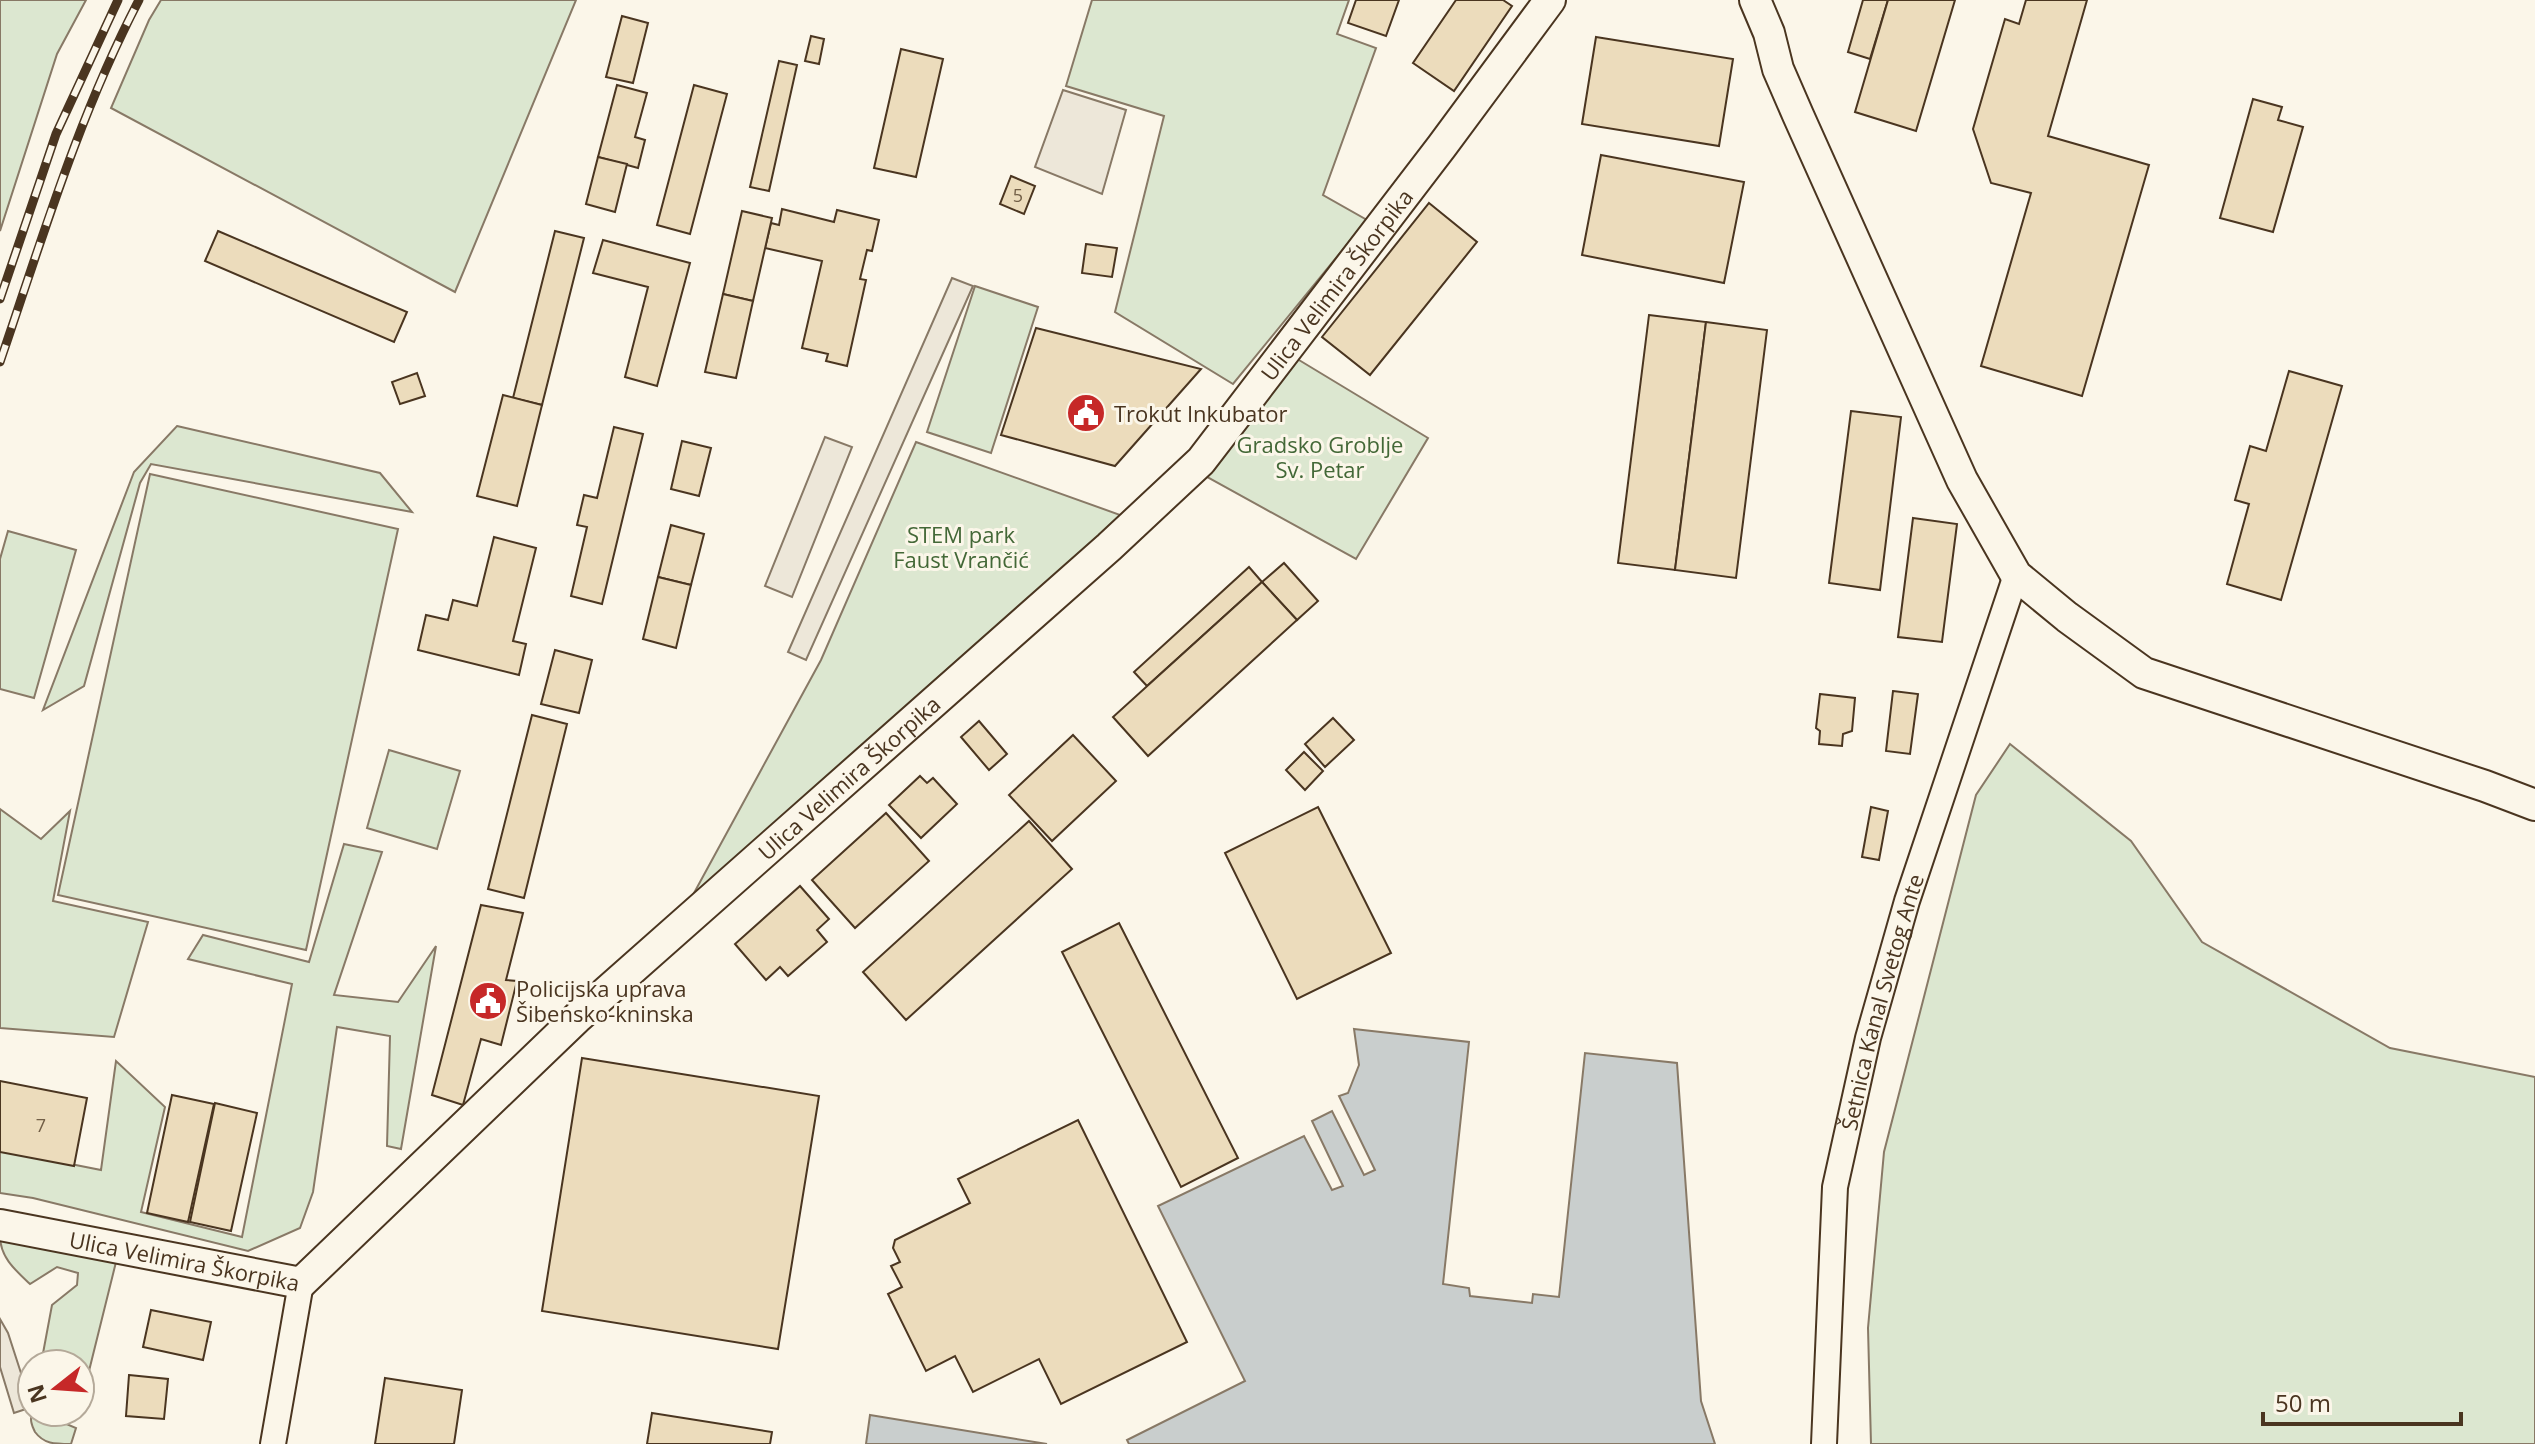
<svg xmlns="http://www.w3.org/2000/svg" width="2535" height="1444" viewBox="0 0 2535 1444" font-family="'Open Sans',sans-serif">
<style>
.green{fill:#dce7d0;stroke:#887966;stroke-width:2}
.parking{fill:#ede7d9;stroke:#887966;stroke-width:2}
.water{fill:#c9cecd;stroke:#887966;stroke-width:2}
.building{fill:#ecdcbc;stroke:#4a3520;stroke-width:2}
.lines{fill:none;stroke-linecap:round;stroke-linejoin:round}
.minor-casing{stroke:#4a3520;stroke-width:28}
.tertiary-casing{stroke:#4a3520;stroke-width:34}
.minor{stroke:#fbf6e9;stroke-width:24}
.tertiary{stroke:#fbf6e9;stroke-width:30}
.rail-casing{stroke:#4a3520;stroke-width:9}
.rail{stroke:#fbf6e9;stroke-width:6;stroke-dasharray:18;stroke-linecap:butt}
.labels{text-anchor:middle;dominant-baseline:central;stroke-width:6;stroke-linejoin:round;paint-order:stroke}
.number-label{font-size:18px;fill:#725f47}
.street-label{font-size:22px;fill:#4a3520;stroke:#fbf6e9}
.poi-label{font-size:22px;fill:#4a3520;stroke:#fbf6e9;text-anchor:start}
.park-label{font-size:22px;fill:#436837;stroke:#fbf6e9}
</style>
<rect width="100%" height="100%" fill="#fbf6e9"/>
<g class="green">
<path d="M 0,0 L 86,0 L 57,54 L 0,231 Z"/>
<path d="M 161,0 L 576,0 L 455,292 L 111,108 L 149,20 Z"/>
<path d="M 1092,0 L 1349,0 L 1337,34 L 1376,48 L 1323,195 L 1367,220 L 1233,384 L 1115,312 L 1164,116 L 1066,86 Z"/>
<path d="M 975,286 L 1038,307 L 991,453 L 927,432 Z"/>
<path d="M 1294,357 L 1428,438 L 1356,559 L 1207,477 Z"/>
<path d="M 177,426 L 380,473 L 412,512 L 151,464 L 140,483 L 84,686 L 43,710 L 134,472 Z"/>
<path d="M 916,442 L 1123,516 L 934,681 L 719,881 L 694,893 L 821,660 Z"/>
<path d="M 150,474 L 398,529 L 306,950 L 58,895 Z"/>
<path d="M 8,531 L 76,550 L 34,698 L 0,689 L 0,559 Z"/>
<path d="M 2010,744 L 2131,841 L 2202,942 L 2390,1048 L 2535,1077 L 2535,1444 L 1871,1444 L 1868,1328 L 1884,1152 L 1976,795 Z"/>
<path d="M 389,750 L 460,771 L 437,849 L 367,828 Z"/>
<path d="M 0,809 L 41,839 L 70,811 L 53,901 L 148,922 L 114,1037 L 0,1028 Z"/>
<path d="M 344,844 L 382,852 L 334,995 L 398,1002 L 436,946 L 401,1149 L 387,1146 L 390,1036 L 337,1027 L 313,1192 L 300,1228 L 248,1251 L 33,1198 L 0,1193 L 0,1150 L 101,1170 L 116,1061 L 165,1107 L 141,1212 L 242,1237 L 292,984 L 188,959 L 203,935 L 309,962 Z"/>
<path d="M 0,1236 L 116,1262 L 88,1375 L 80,1375 L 80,1364 L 41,1364 L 52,1305 L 77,1285 L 78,1273 L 57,1267 L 30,1284 C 15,1270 0,1257 0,1236 Z"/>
<path d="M 32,1411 L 50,1412 L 50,1417 L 76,1428 L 71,1444 C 54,1444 44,1444 35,1432 C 31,1424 30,1420 32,1411 Z"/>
</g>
<g class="parking">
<path d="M 1063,90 L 1126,110 L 1102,194 L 1035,167 Z"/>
<path d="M 952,278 L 973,286 L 806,660 L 788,652 Z"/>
<path d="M 825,437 L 852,447 L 792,597 L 765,586 Z"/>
<path d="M 0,1319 L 8,1333 L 32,1407 L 14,1413 L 0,1367 Z"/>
</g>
<g class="water">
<path d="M 1354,1029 L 1469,1042 L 1443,1284 L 1469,1288 L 1470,1296 L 1532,1303 L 1533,1294 L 1559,1297 L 1585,1053 L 1677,1063 L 1701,1401 L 1715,1444 L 1129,1444 L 1127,1440 L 1245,1381 L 1158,1206 L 1304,1136 L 1332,1190 L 1343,1186 L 1312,1121 L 1332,1111 L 1364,1175 L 1375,1170 L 1339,1096 L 1348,1093 L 1359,1065 Z"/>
<path d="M 870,1415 L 1047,1444 L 866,1444 Z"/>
</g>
<g class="building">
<path d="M 1356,0 L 1399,0 L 1386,36 L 1348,23 Z"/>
<path d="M 1456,0 L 1503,0 L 1512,6 L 1454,91 L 1413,63 Z"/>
<path d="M 1863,0 L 1888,0 L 1870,59 L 1848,52 Z"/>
<path d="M 1888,0 L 1955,0 L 1916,131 L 1855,112 Z"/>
<path d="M 2026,0 L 2087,0 L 2048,136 L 2149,165 L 2082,396 L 1981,366 L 2031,193 L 1991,183 L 1973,129 L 2005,19 L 2019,24 Z"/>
<path d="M 622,16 L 648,23 L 633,83 L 606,77 Z"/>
<path d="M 811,36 L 824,39 L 819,64 L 805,61 Z"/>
<path d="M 1596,37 L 1733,59 L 1719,146 L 1582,124 Z"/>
<path d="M 901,49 L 943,59 L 916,177 L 874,168 Z"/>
<path d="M 779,61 L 797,65 L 769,191 L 750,187 Z"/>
<path d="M 617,85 L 647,93 L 635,137 L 645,140 L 638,168 L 598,157 Z"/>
<path d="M 694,85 L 727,94 L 690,234 L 657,225 Z"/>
<path d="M 2253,99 L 2282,107 L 2278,120 L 2303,127 L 2273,232 L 2220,218 Z"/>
<path d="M 1601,155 L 1744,182 L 1724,283 L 1582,255 Z"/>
<path d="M 598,157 L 627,164 L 615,212 L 586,204 Z"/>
<path d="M 1011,176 L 1035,186 L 1024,214 L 1000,204 Z"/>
<path d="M 1429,203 L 1477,242 L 1370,375 L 1322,337 Z"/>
<path d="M 782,209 L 834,222 L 837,210 L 879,220 L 872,251 L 867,250 L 860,279 L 866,280 L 847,366 L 826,361 L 828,354 L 802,348 L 822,261 L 765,248 L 771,223 L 779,225 Z"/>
<path d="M 742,211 L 772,218 L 753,301 L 723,294 Z"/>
<path d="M 218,231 L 407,312 L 394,342 L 205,261 Z"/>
<path d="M 555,231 L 584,238 L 542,405 L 513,398 Z"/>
<path d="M 603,240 L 690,263 L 657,386 L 625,377 L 648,287 L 593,273 Z"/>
<path d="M 1086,244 L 1117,248 L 1112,277 L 1082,273 Z"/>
<path d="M 723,294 L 753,301 L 736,378 L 705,372 Z"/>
<path d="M 1649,315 L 1706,322 L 1675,570 L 1618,563 Z"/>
<path d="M 1706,322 L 1767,330 L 1736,578 L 1675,570 Z"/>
<path d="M 1036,328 L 1201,369 L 1115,466 L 1001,435 Z"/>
<path d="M 2289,371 L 2342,386 L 2281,600 L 2227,584 L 2249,504 L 2235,500 L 2250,446 L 2266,451 Z"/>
<path d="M 417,373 L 425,396 L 400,404 L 392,382 Z"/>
<path d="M 503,395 L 542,405 L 517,506 L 477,496 Z"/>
<path d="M 1851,411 L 1901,417 L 1880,590 L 1829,583 Z"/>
<path d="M 614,427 L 643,434 L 602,604 L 571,596 L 587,527 L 577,525 L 584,495 L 597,498 Z"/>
<path d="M 682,441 L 711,448 L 699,496 L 671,489 Z"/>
<path d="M 1913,518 L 1957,524 L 1942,642 L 1898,637 Z"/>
<path d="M 671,525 L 704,534 L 691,585 L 658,577 Z"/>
<path d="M 494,537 L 536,548 L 513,641 L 526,644 L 519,675 L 418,650 L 426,615 L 448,620 L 453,600 L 477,606 Z"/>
<path d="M 1284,563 L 1318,601 L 1297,620 L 1262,582 Z"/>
<path d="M 1249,567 L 1262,582 L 1147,686 L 1134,672 Z"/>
<path d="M 658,577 L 691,585 L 676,648 L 643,639 Z"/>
<path d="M 1262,582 L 1297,620 L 1148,756 L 1113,717 Z"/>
<path d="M 555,650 L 592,660 L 579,713 L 541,704 Z"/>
<path d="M 1893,691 L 1918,694 L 1910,754 L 1886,751 Z"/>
<path d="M 1820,694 L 1855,698 L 1852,731 L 1843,734 L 1842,746 L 1819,744 L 1820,731 L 1816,728 Z"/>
<path d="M 532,715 L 567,724 L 524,898 L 488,889 Z"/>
<path d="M 1333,718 L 1354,740 L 1325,767 L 1305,744 Z"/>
<path d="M 979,721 L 1007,754 L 989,770 L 961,737 Z"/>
<path d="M 1073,735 L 1116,781 L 1052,841 L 1009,795 Z"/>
<path d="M 1304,752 L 1323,771 L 1305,790 L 1286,770 Z"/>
<path d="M 920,776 L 927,783 L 933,778 L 957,804 L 921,838 L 889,805 Z"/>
<path d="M 1318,807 L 1391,953 L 1297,999 L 1225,853 Z"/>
<path d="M 1871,807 L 1888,811 L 1879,860 L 1862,857 Z"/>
<path d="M 886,813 L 929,861 L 855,928 L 812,880 Z"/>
<path d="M 1029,821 L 1072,869 L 906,1020 L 863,972 Z"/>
<path d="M 800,886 L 829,919 L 817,930 L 827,942 L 788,976 L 780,967 L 766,980 L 735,944 Z"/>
<path d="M 481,905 L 523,913 L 506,980 L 517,981 L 501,1045 L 481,1039 L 463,1105 L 432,1095 Z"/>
<path d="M 1119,923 L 1238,1158 L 1181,1187 L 1062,952 Z"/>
<path d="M 582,1058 L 819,1096 L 778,1349 L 542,1311 Z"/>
<path d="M 0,1081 L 87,1098 L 74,1166 L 0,1152 Z"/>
<path d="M 172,1095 L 214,1104 L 188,1222 L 147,1213 Z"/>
<path d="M 215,1103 L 257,1113 L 231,1231 L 190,1222 Z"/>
<path d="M 1078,1120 L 1187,1342 L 1061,1404 L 1039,1359 L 973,1392 L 955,1356 L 926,1371 L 888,1294 L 902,1287 L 891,1266 L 900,1262 L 893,1248 L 895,1240 L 970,1203 L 958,1179 Z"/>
<path d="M 151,1310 L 211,1322 L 203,1360 L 143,1347 Z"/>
<path d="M 129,1375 L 168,1379 L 164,1419 L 126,1416 Z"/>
<path d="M 385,1378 L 462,1390 L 454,1444 L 375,1444 Z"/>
<path d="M 652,1413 L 772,1432 L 770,1444 L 647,1444 Z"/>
</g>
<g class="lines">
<defs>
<g id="minor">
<path d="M 273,1444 L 301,1283"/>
<path id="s1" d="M 1824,1444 L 1835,1187 L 1868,1038 L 1907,901 L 2016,575"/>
</g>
<g id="tertiary">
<path d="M 1755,0 L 1769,33 L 1778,69 L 1798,115 L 1962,480 L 2016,575 L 2067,617 L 2144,673 L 2485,786 L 2535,805"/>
<path id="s2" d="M 0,1225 L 301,1283 L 578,1017 L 1109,547 L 1201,461 L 1442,146 L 1550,0"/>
</g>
</defs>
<use href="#minor" class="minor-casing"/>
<use href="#tertiary" class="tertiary-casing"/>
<use href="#minor" class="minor"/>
<use href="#tertiary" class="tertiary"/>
<defs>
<g id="rail">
<path d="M 0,299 L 56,134 L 118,0"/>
<path d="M 0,362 C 42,239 79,115 139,0"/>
</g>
</defs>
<use href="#rail" class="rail-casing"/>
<use href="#rail" class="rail"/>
</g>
<defs>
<symbol id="civic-disc" viewBox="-11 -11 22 22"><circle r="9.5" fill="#c62828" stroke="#fbf6e9"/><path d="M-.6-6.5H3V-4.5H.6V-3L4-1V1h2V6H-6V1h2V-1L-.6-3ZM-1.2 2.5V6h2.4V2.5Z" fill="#fff"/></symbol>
</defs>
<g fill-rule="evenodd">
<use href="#civic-disc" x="1064" y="391" width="44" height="44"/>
<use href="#civic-disc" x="466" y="979" width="44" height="44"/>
</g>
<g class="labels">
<g class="number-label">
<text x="1018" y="195">5</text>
<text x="41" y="1125">7</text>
</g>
<g class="street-label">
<text stroke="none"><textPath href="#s2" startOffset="1748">Ulica Velimira Škorpika</textPath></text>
<text stroke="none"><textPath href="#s2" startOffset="1052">Ulica Velimira Škorpika</textPath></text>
<text stroke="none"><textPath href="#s1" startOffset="448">Šetnica Kanal Svetog Ante</textPath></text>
<text stroke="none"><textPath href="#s2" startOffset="188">Ulica Velimira Škorpika</textPath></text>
</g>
<g class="poi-label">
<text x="1114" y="413">Trokut Inkubator</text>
<text x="516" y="988">Policijska uprava<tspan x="516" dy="25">Šibensko-kninska</tspan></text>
</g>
<g class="park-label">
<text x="1320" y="444">Gradsko Groblje<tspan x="1320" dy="25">Sv. Petar</tspan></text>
<text x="961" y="534">STEM park<tspan x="961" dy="25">Faust Vrančić</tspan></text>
</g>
</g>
<g transform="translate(56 1388) rotate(253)"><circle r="38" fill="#fbf6e9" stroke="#b4a999" stroke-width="2"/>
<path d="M0-6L14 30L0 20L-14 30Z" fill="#c62828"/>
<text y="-12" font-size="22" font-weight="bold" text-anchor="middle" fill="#4a3520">N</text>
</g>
<path d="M2263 1412v12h198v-12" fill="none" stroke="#4a3520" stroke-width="4"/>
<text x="2275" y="1412" font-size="24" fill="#4a3520" stroke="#fbf6e9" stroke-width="6" paint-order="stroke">50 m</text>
</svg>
